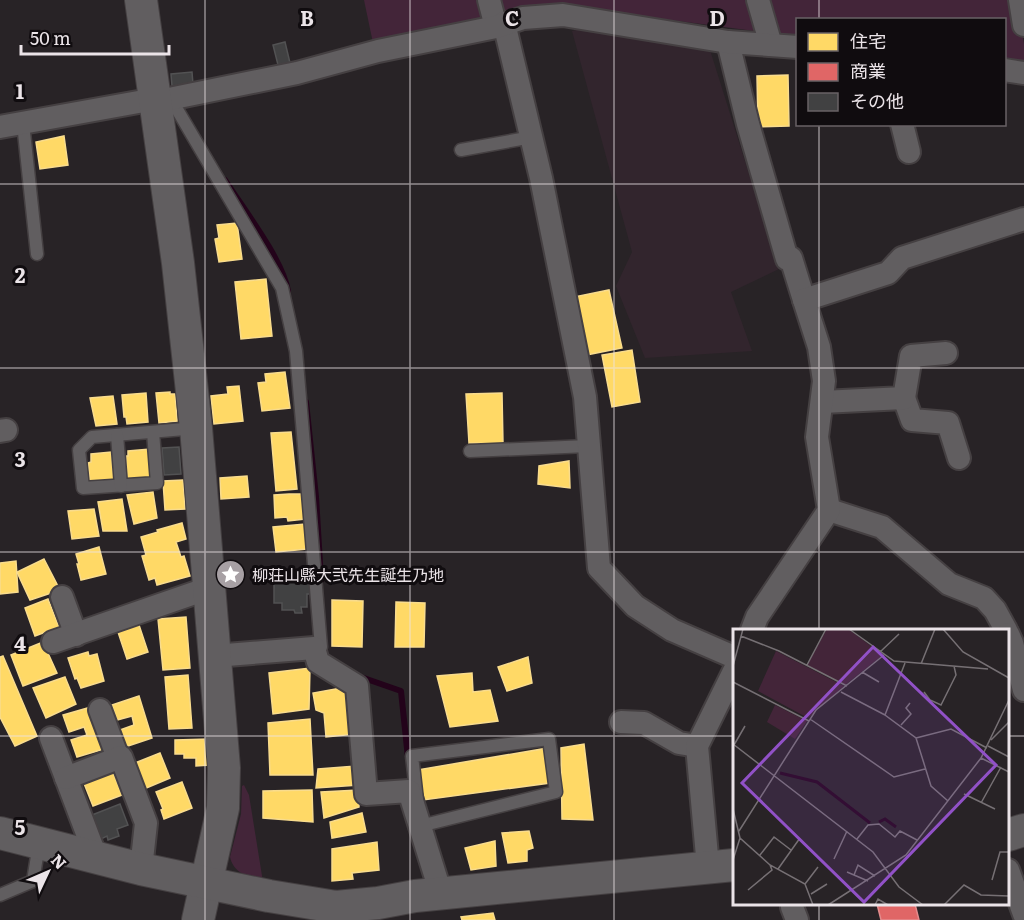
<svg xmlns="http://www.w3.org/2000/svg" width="1024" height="920" viewBox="0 0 1024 920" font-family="Literata,'Noto Sans JP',serif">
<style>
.built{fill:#32252d}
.green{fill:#432539}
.homes{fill:#ffd966;stroke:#f9dc8d;stroke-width:1.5}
.shops{fill:#e06666;stroke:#e38c8d;stroke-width:1.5}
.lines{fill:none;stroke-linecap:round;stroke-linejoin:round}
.stream{stroke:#23031a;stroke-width:6}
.building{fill:#414142;stroke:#525253;stroke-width:1.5}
.lane-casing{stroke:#454042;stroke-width:15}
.street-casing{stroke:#454042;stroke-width:26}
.secondary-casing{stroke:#454042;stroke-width:34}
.lane{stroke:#615e60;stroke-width:12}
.street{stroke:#615e60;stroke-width:22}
.secondary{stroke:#615e60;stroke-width:32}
.grid{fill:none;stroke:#ebe4e8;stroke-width:1.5;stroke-opacity:0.55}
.labels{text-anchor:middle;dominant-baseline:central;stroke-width:6;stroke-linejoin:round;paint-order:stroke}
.poi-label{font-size:16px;fill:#ebe4e8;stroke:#100c0f;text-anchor:start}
.inset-river{fill:none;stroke:#23031a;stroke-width:3}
.inset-road{fill:none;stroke:#767074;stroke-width:1.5}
.view{fill:#9151c7;fill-opacity:0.15;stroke:#9151c7;stroke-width:3}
.inset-edge{fill:none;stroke:#ebe4e8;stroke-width:3}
.grid-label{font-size:20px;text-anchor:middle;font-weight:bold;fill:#ebe4e8;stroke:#100c0f;stroke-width:6;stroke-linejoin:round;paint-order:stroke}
</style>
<rect width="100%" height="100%" fill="#282326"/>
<path class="built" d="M 580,29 L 710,50 L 779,269 L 731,292 L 752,351 L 645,358 L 616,286 L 632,252 L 572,31 Z"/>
<g class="green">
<path d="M 364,0 L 481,0 L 487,19 L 373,43 Z"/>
<path d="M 500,0 L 752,0 L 762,32 L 550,4 L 503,11 Z"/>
<path d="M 760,0 L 1017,0 L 1024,44 L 1024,69 L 1005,66 L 1004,20 L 798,20 L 797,36 L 769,32 Z"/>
<path d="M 244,785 L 249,795 L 263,882 C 249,877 234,874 230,857 L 241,814 L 242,786 Z"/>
</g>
<g class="homes">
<path d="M 788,75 L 789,126 L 758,127 L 757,76 Z"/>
<path d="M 64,136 L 68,165 L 40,169 L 36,142 Z"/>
<path d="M 237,223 L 242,259 L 219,262 L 215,239 L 219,238 L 217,225 Z"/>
<path d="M 266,279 L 272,336 L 241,339 L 235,282 Z"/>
<path d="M 609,290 L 622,348 L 586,355 L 574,297 Z"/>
<path d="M 632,350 L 640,402 L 612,407 L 602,355 Z"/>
<path d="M 285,372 L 290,408 L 262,411 L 258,383 L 266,382 L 265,374 Z"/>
<path d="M 239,386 L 243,421 L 214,424 L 211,396 L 228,394 L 227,387 Z"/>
<path d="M 170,392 L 170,394 L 175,394 L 177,421 L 159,423 L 156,393 Z"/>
<path d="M 146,393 L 148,422 L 127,424 L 126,417 L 124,417 L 122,395 Z"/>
<path d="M 502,393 L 503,444 L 469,443 L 466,394 Z"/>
<path d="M 113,396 L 117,424 L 96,426 L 90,398 Z"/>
<path d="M 291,432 L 297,489 L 276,491 L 271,433 Z"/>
<path d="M 150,449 L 152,478 L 127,479 L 126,456 L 128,456 L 128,451 Z"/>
<path d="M 111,452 L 114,480 L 90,482 L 88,463 L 91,462 L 91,454 Z"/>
<path d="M 569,461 L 570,488 L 538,484 L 539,466 Z"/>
<path d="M 247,476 L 249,497 L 221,499 L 220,478 Z"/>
<path d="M 183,480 L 185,509 L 165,510 L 163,481 Z"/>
<path d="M 153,492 L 157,518 L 134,524 L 127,495 Z"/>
<path d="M 289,494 L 303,494 L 305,519 L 288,521 L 287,517 L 275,518 L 274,495 Z"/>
<path d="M 122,499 L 127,531 L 103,531 L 98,502 Z"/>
<path d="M 94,509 L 99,536 L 72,539 L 68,511 Z"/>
<path d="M 182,523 L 186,539 L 176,542 L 181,557 L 184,556 L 190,576 L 157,585 L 155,578 L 149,580 L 142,556 L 146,555 L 141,537 L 158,532 L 157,530 Z"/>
<path d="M 305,524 L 307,549 L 276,552 L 273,527 Z"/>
<path d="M 99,547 L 106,574 L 81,580 L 77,564 L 79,564 L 76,554 Z"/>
<path d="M 44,559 L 60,590 L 30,600 L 17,572 Z"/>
<path d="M 16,561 L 18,592 L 0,594 L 0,563 Z"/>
<path d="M 48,599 L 59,627 L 35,636 L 25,608 Z"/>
<path d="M 332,600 L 363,601 L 362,647 L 332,646 Z"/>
<path d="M 396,602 L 425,603 L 424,647 L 395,647 Z"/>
<path d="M 186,617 L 190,668 L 163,670 L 158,619 Z"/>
<path d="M 139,625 L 148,652 L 127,659 L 118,632 Z"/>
<path d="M 43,642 L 57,673 L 23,686 L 11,655 Z"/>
<path d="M 88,652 L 89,656 L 97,654 L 104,681 L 81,688 L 77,678 L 75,679 L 68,658 Z"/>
<path d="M 3,656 L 37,736 L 15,746 L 0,717 L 0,657 Z"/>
<path d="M 528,657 L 532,683 L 507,691 L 498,667 Z"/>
<path d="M 310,668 L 309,709 L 273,714 L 269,673 Z"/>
<path d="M 472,673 L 473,692 L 490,690 L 498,721 L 450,727 L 437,676 Z"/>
<path d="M 188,675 L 192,728 L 169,729 L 165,677 Z"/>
<path d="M 65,677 L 76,704 L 46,718 L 33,688 Z"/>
<path d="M 346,687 L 355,734 L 326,737 L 324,713 L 316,710 L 313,693 Z"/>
<path d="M 139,696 L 152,738 L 125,747 L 120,730 L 134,725 L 132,716 L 117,720 L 112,705 Z"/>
<path d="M 91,707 L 104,749 L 77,757 L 71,740 L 87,735 L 84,727 L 69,732 L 63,715 Z"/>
<path d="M 310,719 L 313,775 L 270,775 L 268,723 Z"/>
<path d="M 209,739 L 210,765 L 196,766 L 196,758 L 184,758 L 184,754 L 175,754 L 175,740 Z"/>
<path d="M 584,744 L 593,820 L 562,819 L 561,748 Z"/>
<path d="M 548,748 L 550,783 L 423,800 L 417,770 Z"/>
<path d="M 160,753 L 170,778 L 144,789 L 135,763 Z"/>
<path d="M 356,766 L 359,785 L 316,788 L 318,769 Z"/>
<path d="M 112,770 L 122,795 L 93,806 L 83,781 Z"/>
<path d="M 182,782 L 192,808 L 164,819 L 161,810 L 163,809 L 156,792 Z"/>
<path d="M 312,790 L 313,822 L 263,818 L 263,791 Z"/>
<path d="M 358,790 L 359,807 L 324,818 L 321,792 Z"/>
<path d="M 362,813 L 366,832 L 332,838 L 330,822 Z"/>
<path d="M 529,831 L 533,848 L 527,850 L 527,861 L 508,863 L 502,833 Z"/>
<path d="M 495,841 L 496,866 L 471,870 L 465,848 Z"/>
<path d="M 377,842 L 379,870 L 352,873 L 353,879 L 332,881 L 332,849 Z"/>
<path d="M 493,913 L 495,920 L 462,920 L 461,917 Z"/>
</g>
<path class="shops" d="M 877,904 L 915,904 L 919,920 L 881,920 Z"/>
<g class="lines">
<g class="stream">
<path d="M 225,180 C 243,208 283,260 288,291"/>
<path d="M 306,402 L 316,497 L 321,580"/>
<path d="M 358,676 L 401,691 L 408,758"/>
</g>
</g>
<g class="building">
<path d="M 285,42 L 290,63 L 278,65 L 273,45 Z"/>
<path d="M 192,72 L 193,84 L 172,86 L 171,74 Z"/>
<path d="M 179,447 L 181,474 L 164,475 L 162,448 Z"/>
<path d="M 310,572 L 311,594 L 307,594 L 307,607 L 301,607 L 302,613 L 295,613 L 294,610 L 282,610 L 282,603 L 274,603 L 274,574 Z"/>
<path d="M 120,804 L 128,825 L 117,829 L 119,836 L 108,840 L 107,836 L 101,839 L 92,815 Z"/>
</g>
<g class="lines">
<defs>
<g id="lane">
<path d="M 169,99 L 178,111 L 282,288 L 296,351 L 321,647 L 314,648"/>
<path d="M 23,123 L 37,254"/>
<path d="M 461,150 L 532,137"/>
<path d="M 153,432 L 157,483 L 83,488 L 79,450 L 92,437 C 126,434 161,431 196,428"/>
<path d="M 117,435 L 121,486"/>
<path d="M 470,451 L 588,446"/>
<path d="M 549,739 L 556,792 L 420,826 L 412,756 Z"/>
<path d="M 0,895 L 33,881 L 39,844"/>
</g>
<g id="street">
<path d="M 489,0 L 496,27"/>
<path d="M 758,0 L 771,45"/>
<path d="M 1020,0 L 1024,25"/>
<path d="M 504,23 L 541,178 L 585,397 L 599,568 L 635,606 L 672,630 L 734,657"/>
<path d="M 728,42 L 748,124 L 787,259 L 791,258 L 804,300"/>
<path d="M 1004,70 L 1024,73"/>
<path d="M 902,124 L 909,152"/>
<path d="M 0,127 L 155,99 L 169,99 L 297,73 L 378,51 L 496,27 L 523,18 L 563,15 L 728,42 L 798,47"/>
<path d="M 904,398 L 912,420 L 948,423 L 959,458"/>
<path d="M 822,402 L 904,398 L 911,356 L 946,353"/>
<path d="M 0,431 L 6,430"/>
<path d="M 829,510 L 882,527 L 949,584 L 984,598 L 995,610 L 1006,630"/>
<path d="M 62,597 L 76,635"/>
<path d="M 752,630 L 757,617 L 829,510 L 817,437 L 824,381 L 819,347 L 804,300 L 888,273 L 902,258 L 1024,219"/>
<path d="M 1008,634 L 1012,643 L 1024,690"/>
<path d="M 53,642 L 209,588"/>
<path d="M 214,656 L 314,648 L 318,662 L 357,686 L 366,794 L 409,791 L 441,894"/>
<path d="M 100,710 L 118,758"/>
<path d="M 621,722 L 644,723 L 679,743 L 697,746"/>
<path d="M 51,738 L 96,857"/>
<path d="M 66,778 L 121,757 L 146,823 L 141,869"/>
<path d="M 708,867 L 697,746 L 734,671"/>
<path d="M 1008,870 L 1024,914"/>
<path d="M 792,907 L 797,920"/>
</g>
<g id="secondary">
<path d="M 141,0 L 178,263 L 196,428 L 224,768 L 223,808 L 198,920"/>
<path d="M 0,833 L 141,869 L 269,896 L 336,907 L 378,903 L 415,896 L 734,865"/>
<path d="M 1008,835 L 1024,830"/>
</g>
</defs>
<use href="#lane" class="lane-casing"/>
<use href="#street" class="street-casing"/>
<use href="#secondary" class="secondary-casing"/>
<use href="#lane" class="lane"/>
<use href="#street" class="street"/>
<use href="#secondary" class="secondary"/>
</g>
<path class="grid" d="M 205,0 L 205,920M 410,0 L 410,920M 614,0 L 614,920M 819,0 L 819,20M 819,124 L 819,630M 0,184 L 1024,184M 0,368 L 1024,368M 0,552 L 1024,552M 0,736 L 734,736M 1008,736 L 1024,736M 819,904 L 819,920"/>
<defs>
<symbol id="sight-disc" viewBox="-11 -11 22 22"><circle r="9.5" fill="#a7a0a4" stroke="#100c0f"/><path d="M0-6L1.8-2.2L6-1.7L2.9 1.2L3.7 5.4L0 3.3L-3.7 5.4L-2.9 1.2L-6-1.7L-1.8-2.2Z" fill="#fff"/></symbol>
</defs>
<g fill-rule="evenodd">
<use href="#sight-disc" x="214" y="558" width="33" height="33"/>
</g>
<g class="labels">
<g class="poi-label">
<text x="252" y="574">柳荘山縣大弐先生誕生乃地</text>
</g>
</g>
<g transform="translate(733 629)">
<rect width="276" height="276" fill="#282326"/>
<path d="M 94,0 L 115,0 L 150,26 L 112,56 L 74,36 ZM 43,22 L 111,57 L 75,89 L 25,62 ZM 42,76 L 74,92 L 62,110 L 34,93 Z" fill="#432539"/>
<path class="inset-river" d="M 47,144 L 84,153 L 137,194M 146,193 L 152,190 L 163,198"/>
<path class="inset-road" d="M 116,0 L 161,32 L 255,40M 210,0 L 230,23 L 276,49M 8,7 L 46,22 L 114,57M 147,23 L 166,5M 172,34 L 152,86 L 183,109 L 198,157 L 215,172M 188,35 L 202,0M 74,36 L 93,0M 0,37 L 10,0M 129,43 L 146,53M 0,53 L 76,92M 108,63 L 152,86M 191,63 L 197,71 L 208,76 L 223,46 L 221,37M 77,90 L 161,148 L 192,140M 168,96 L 178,85 L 173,79 L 177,74M 183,109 L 218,100 L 254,119M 258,111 L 276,93M 0,115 L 140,223 L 166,258 L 190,276M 1,116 L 12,97M 255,117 L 276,128M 248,129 L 276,143M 231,165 L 262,180M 248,174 L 268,138M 0,180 L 7,209 L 37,236 L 72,255 L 80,276M 6,202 L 83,81 L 151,26M 124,210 L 135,196 L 146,195 L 162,208 L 167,202 L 184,211M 27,226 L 41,208 L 58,221M 101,230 L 114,202M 0,231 L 7,209M 45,240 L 67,209M 114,243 L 135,252M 121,246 L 125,236 L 142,247M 259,251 L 267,223 L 276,223M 72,255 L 85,238M 15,261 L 39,241 L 37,236M 78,265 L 94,255M 95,276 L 173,226 L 248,129 L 276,71M 142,276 L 145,270 L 155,276M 211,276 L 231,256 L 248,266 L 276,267"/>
<path class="view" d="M 140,18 L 263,136 L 131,273 L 9,154 Z"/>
<rect width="276" height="276" class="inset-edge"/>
</g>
<g class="grid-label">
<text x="307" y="26">B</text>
<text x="512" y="26">C</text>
<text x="717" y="26">D</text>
<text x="20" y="99">1</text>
<text x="20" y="283">2</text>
<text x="20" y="467">3</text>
<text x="20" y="651">4</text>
<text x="20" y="835">5</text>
</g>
<rect x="796" y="18" width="210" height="108" fill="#100c0f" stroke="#686266" stroke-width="1.5"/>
<rect x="808" y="33" width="30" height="18" fill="#ffd966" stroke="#686266" stroke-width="1.5"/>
<text x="850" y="48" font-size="18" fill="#ebe4e8">住宅</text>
<rect x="808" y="63" width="30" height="18" fill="#e06666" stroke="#686266" stroke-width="1.5"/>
<text x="850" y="78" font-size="18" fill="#ebe4e8">商業</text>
<rect x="808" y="93" width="30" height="18" fill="#414142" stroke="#686266" stroke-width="1.5"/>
<text x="850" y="108" font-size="18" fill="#ebe4e8">その他</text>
<g transform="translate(48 872) rotate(46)" stroke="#100c0f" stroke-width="4.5" paint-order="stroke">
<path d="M0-4.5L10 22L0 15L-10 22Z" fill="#ebe4e8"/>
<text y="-9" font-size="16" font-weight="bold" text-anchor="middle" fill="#ebe4e8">N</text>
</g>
<path d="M21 45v9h148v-9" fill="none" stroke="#ebe4e8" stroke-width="3"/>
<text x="30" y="45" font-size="18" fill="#ebe4e8" stroke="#100c0f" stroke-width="4.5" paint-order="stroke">50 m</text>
</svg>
